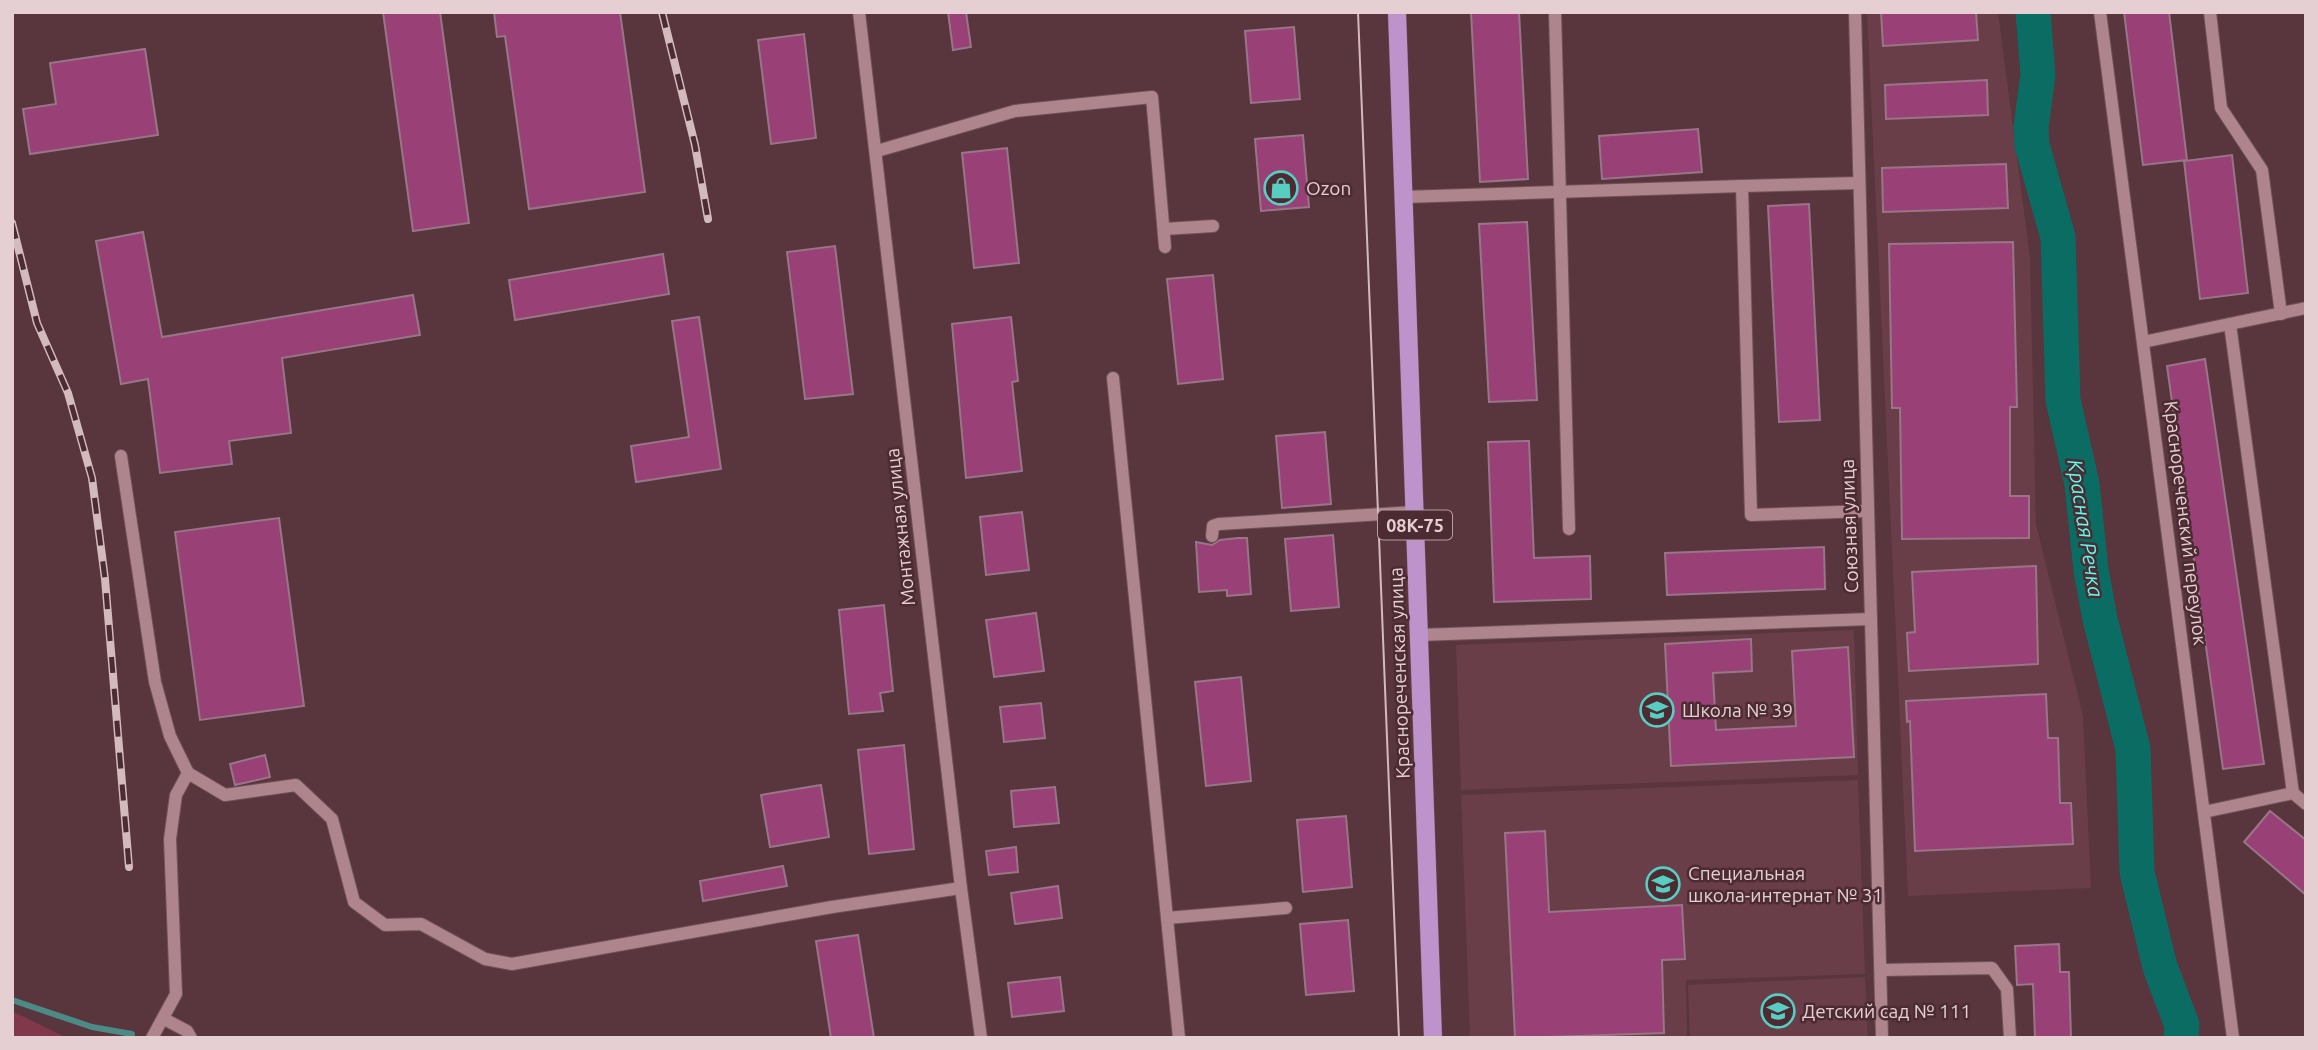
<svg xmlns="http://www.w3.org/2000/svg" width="2318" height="1050" viewBox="0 0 2318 1050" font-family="Ubuntu,sans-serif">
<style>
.built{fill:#693e48}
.green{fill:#82384b}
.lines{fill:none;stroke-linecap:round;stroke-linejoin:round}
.stream{stroke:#4c8a85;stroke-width:6}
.river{stroke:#0b6c64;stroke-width:35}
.building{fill:#994076;stroke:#987587;stroke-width:2}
.minor-casing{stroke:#6f5258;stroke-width:14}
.major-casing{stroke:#6f5258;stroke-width:19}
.minor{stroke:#ae858c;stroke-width:12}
.major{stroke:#be93cc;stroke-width:18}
.tram{stroke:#d2babd;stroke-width:2}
.rail-casing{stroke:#d2babd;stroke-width:8}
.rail{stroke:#4d2b33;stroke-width:5;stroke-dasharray:16;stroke-linecap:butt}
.labels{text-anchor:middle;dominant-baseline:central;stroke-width:5;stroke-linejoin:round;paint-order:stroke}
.shield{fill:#4d2b33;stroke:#b79ea2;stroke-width:2}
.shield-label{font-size:18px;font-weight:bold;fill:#e5cfd2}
.poi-label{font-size:19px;fill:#e5cfd2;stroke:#4d2b33;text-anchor:start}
.street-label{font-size:19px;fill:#e5cfd2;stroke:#4d2b33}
.water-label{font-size:21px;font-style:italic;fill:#5efaeb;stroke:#4d2b33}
</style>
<rect width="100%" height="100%" fill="#59353d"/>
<g class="built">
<path d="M 1867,12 L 1998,12 L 2030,258 L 2036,524 L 2083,716 L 2091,888 L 1908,896 Z"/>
<path d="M 1854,630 L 1858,775 L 1461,790 L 1456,645 Z"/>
<path d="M 1858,780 L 1865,974 L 1686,980 L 1687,1038 L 1470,1038 L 1461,795 Z"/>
<path d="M 1865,977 L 1868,1038 L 1690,1038 L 1688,985 Z"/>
</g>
<path class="green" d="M 12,1012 L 16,1013 L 67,1038 L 12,1038 Z"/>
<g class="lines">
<path class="stream" d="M 12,1000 L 92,1027 L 132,1034"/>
<path class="river" d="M 2033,12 L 2038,75 L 2031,127 L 2032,145 L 2058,237 L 2063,400 L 2082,484 L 2091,570 L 2100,619 L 2133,749 L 2137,872 L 2160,967 L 2182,1025 L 2181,1038"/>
</g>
<g class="building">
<path d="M 383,12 L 440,12 L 469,223 L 413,231 Z"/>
<path d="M 494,12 L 620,12 L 645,192 L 529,209 L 505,36 L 497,37 Z"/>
<path d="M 948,12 L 966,12 L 971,47 L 953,50 Z"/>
<path d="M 1471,12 L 1519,12 L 1528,179 L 1480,182 Z"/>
<path d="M 1881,12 L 1976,12 L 1978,40 L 1883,46 Z"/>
<path d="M 2124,12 L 2169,12 L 2187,160 L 2143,165 Z"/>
<path d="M 1294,27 L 1300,99 L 1251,103 L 1245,31 Z"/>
<path d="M 804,34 L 816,138 L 771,144 L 758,40 Z"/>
<path d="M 145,49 L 158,135 L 30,154 L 23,109 L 56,104 L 50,63 Z"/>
<path d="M 1987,80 L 1988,115 L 1886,119 L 1885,85 Z"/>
<path d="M 1698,129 L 1702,172 L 1602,179 L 1599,136 Z"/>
<path d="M 1303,135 L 1309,207 L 1261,211 L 1255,139 Z"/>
<path d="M 1007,148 L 1019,263 L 974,268 L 962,153 Z"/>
<path d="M 2232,155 L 2248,293 L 2200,299 L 2184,161 Z"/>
<path d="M 2006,164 L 2008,208 L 1883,212 L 1882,168 Z"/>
<path d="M 1809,204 L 1820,420 L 1779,422 L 1768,206 Z"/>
<path d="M 1527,222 L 1537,400 L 1489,402 L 1479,224 Z"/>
<path d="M 143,232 L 162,337 L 413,295 L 420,335 L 282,358 L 291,433 L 229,441 L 232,464 L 160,473 L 148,379 L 121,384 L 96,241 Z"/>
<path d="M 2013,242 L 2017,407 L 2010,407 L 2010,496 L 2029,496 L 2029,538 L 1902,539 L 1900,408 L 1892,408 L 1889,244 Z"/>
<path d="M 835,246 L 853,394 L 805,399 L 787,252 Z"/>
<path d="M 663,254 L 669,294 L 515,320 L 509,280 Z"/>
<path d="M 1213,275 L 1223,379 L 1178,384 L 1167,279 Z"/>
<path d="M 699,317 L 721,469 L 636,482 L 631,446 L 689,437 L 672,321 Z"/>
<path d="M 1011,317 L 1018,381 L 1012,382 L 1022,471 L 966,478 L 952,324 Z"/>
<path d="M 2205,359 L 2264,764 L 2223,769 L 2167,366 Z"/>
<path d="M 1325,432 L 1331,504 L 1282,508 L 1276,436 Z"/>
<path d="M 1529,441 L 1534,558 L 1590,556 L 1591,599 L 1494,602 L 1488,442 Z"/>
<path d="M 1022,512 L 1029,570 L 986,575 L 980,517 Z"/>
<path d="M 279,518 L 304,706 L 200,720 L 175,532 Z"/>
<path d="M 1333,535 L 1339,607 L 1291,611 L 1285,539 Z"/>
<path d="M 1238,538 L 1247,538 L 1251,594 L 1227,596 L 1227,590 L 1199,592 L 1196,542 L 1212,545 L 1220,540 Z"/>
<path d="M 1824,547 L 1825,589 L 1667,595 L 1665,553 Z"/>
<path d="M 2036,566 L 2038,664 L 1909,671 L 1907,633 L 1915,632 L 1912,572 Z"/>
<path d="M 884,605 L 893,691 L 880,693 L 883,711 L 849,714 L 839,610 Z"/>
<path d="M 1036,613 L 1044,671 L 994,677 L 986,620 Z"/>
<path d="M 1751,639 L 1752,671 L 1713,673 L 1716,730 L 1796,726 L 1792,651 L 1848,647 L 1854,757 L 1671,766 L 1665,644 Z"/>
<path d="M 1241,677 L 1251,781 L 1206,786 L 1195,682 Z"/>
<path d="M 2046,694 L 2048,738 L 2058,738 L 2060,803 L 2071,803 L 2073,844 L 1915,851 L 1910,721 L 1907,722 L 1906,701 Z"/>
<path d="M 1041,703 L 1045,738 L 1004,742 L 1000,707 Z"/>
<path d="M 904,745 L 914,849 L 869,854 L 858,750 Z"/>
<path d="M 265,755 L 270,777 L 235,785 L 230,764 Z"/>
<path d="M 821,785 L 829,837 L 770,847 L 761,795 Z"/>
<path d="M 1055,787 L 1059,823 L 1014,827 L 1011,791 Z"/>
<path d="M 2270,811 L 2306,840 L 2306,895 L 2244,842 Z"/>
<path d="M 1346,816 L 1352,887 L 1303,892 L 1297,820 Z"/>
<path d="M 1545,831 L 1549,912 L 1682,905 L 1685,959 L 1662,960 L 1664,1033 L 1515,1038 L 1505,833 Z"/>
<path d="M 1016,847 L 1018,872 L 989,875 L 986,851 Z"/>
<path d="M 783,866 L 787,886 L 703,901 L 700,881 Z"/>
<path d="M 1058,886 L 1062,918 L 1015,924 L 1011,893 Z"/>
<path d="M 1348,920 L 1354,991 L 1306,995 L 1300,924 Z"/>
<path d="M 858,935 L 874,1038 L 831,1038 L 816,941 Z"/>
<path d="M 2059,944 L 2060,972 L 2069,972 L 2071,1038 L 2035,1038 L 2033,984 L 2017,985 L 2015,946 Z"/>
<path d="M 1060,977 L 1064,1011 L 1012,1017 L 1008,983 Z"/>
</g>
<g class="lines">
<defs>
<g id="minor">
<path d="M 859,12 L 961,888 L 981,1038"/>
<path d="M 1555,12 L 1569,529"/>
<path d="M 1855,12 L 1882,1038"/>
<path d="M 2100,12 L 2233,1038"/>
<path d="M 2210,12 L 2221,108 L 2262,170 L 2281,314"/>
<path d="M 877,151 L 1015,111 L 1152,97 L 1165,247"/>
<path d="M 1859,183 L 1742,186 L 1751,515 L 1868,511"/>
<path d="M 1404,197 L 1742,186"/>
<path d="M 1164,229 L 1213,226"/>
<path d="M 2230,324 L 2293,793"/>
<path d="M 2143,342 L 2306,308"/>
<path d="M 1113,378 L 1179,1038"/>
<path d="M 121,456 L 155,682 L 170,736 L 188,773 L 176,795 L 170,839 L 176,994 L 152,1038"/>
<path d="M 1212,536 L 1213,526 L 1219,524 L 1415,512"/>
<path d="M 1419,635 L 1871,619"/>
<path d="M 188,773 L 225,795 L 296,785 L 332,819 L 354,902 L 385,925 L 421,924 L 485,959 L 512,964 L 832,907 L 961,888"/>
<path d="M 2204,812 L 2293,793 L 2306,804"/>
<path d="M 1167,918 L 1286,908"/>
<path d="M 1881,970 L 1992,968 L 2007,989 L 2010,1038"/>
<path d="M 164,1019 L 187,1031 L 191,1038"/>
</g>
<path id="major" d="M 1397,12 L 1433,1038"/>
</defs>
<use href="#minor" class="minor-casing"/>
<use href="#major" class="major-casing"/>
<use href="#minor" class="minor"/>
<use href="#major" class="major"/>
<path class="tram" d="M 1358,12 L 1399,1038"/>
<defs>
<g id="rail">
<path d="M 662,12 L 695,145 L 708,219"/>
<path d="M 12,223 L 37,323 L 68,393 L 92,478 L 105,579 L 129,867"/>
</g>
</defs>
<use href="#rail" class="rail-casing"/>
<use href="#rail" class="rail"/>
</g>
<defs>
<symbol id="shop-ring" viewBox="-11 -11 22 22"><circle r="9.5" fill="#4d2b33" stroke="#57cec1" stroke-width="1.5"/><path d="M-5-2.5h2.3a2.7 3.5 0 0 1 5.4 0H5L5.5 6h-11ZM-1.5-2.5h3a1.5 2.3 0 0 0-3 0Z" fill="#57cec1"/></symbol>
<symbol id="school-ring" viewBox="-11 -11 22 22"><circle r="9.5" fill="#4d2b33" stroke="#57cec1" stroke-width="1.5"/><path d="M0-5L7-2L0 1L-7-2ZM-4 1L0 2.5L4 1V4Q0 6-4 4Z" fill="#57cec1"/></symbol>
</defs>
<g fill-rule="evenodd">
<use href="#shop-ring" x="1262" y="169" width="38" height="38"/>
<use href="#school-ring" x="1638" y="691" width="38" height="38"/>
<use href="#school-ring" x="1644" y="865" width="38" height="38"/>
<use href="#school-ring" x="1759" y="992" width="38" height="38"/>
</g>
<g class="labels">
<rect class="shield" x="1378" y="510.5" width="74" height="29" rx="5"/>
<g class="shield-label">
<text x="1415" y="525">08К-75</text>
</g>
<g class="poi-label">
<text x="1306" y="188">Ozon</text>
<text x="1682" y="710">Школа № 39</text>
<text x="1688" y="873">Специальная<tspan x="1688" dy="22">школа-интернат № 31</tspan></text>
<text x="1802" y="1011">Детский сад № 111</text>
</g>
<g class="street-label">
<text transform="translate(2186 523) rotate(83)">Краснореченский переулок</text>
<text transform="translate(1849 526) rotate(-92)">Союзная улица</text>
<text transform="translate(900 527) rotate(-96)">Монтажная улица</text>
<text transform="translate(1399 673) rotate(-92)">Краснореченская улица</text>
</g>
<g class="water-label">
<text transform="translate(2086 528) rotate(81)">Красная Речка</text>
</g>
</g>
<rect width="2318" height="1050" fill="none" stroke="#e5cfd2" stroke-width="28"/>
</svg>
